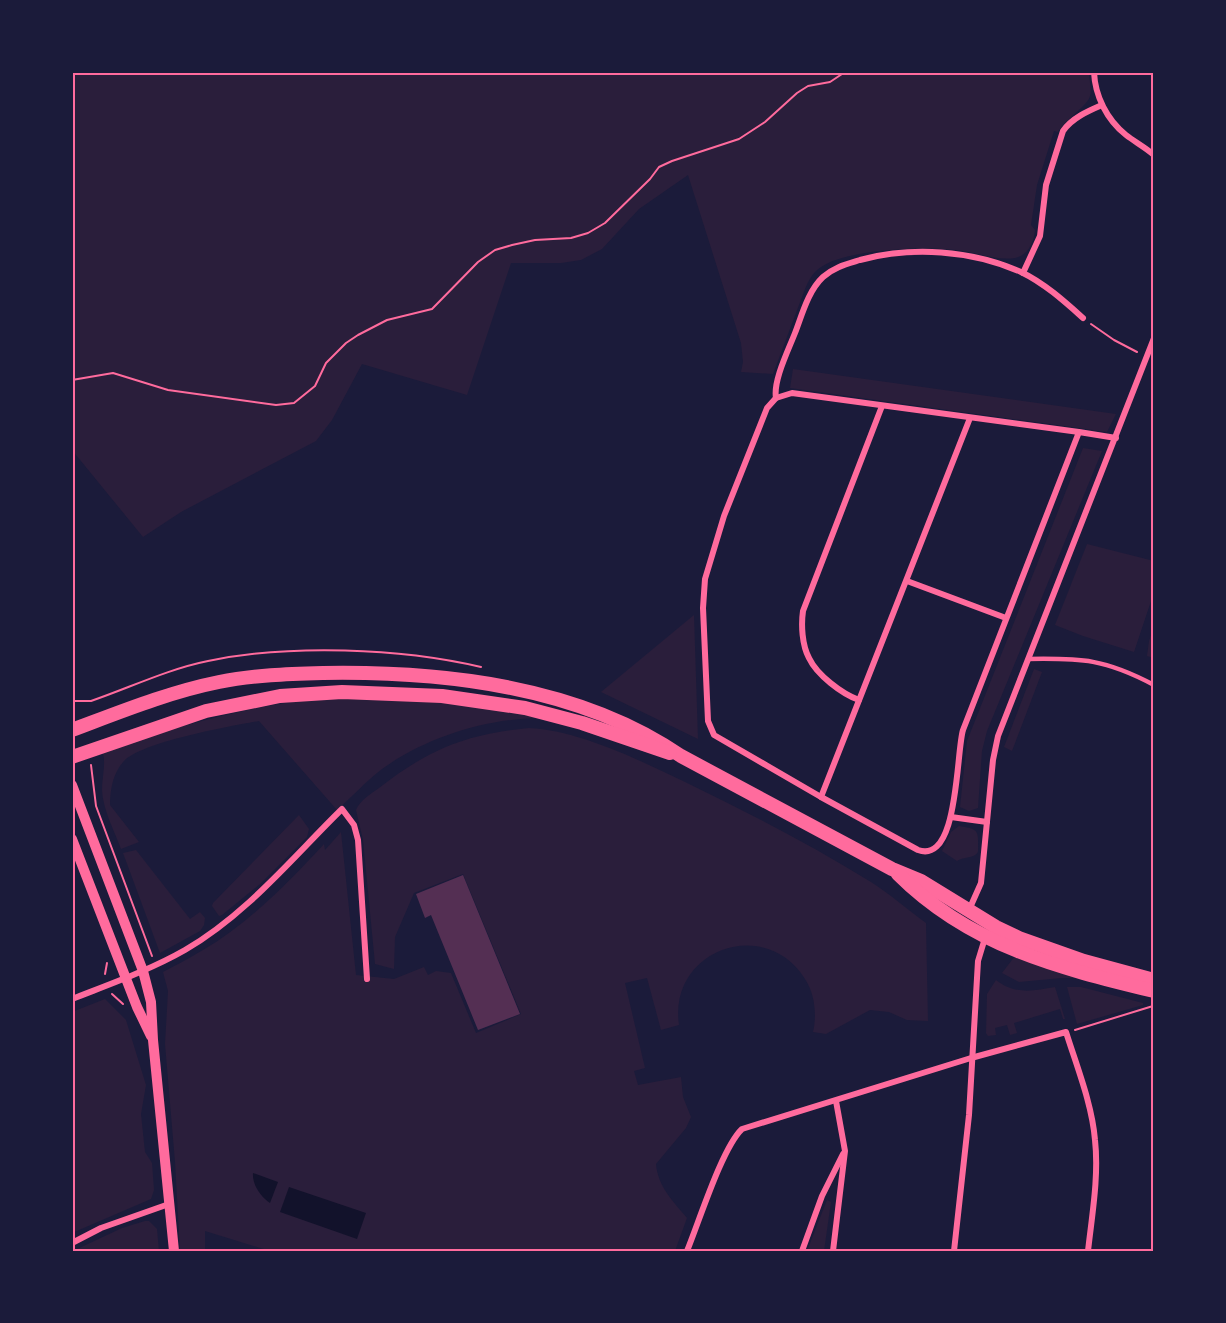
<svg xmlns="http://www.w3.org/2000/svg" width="1226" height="1323" viewBox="0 0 1226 1323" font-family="'DejaVu Sans',sans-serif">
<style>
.green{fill:#2a1e3b}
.water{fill:#12122b}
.building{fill:#542f53}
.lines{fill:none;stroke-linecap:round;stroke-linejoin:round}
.path{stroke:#ff6b9d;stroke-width:2}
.service{stroke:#ff6b9d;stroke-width:4.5}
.minor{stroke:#ff6b9d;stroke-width:6}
.tertiary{stroke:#ff6b9d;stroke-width:10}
.primary{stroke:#ff6b9d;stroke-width:14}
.neatline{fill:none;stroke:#ff6b9d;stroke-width:2}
</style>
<rect width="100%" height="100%" fill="#1b1b3a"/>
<g class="green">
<path d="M 72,72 L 1089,72 C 1089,79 1092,90 1090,96 C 1088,105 1065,120 1058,132 L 1054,131 L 1037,185 L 1031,225 L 1035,230 C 1034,243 1028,255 1015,258 C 997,261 974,252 956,250 C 924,246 847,249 821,267 C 812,273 809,280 805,289 L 773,374 L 741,372 L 743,362 L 741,343 L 688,175 L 639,209 L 602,249 L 581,260 L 561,263 L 511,263 L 467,395 L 362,364 L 332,420 L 316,441 L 181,512 L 143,537 L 72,450 Z"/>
<path d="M 793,369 L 1116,414 L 1107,432 L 790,388 Z"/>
<path d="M 1083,448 L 1102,451 L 987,731 L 982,751 L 978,808 L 969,811 L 960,807 L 967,741 Z"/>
<path d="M 1087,544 L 1154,561 L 1154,592 L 1134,652 L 1083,636 L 1055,625 Z"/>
<path d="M 694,615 L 698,739 L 601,692 Z"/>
<path d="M 1154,626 L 1154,658 L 1147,656 L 1149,641 Z"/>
<path d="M 1034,669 L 1042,672 L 1012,751 L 1004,747 Z"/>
<path d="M 379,695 L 513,710 L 539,718 C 485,719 427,737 382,769 C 366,781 352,797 337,810 L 259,721 C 230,726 142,742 124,761 C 113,773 110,789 110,805 L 139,842 L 121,849 C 114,830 103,810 102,790 C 102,777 106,765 103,753 C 169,728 234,710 304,700 C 329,697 354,697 379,695 Z"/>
<path d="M 529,728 C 578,730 639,760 683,781 C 747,812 811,845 871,882 C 890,894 908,910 926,923 L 928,1021 L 907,1020 L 889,1012 L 870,1010 L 826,1034 L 813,1032 C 817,1015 815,994 805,979 C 765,915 668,950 679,1025 L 661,1030 L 647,978 L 625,983 L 645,1068 L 634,1071 L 638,1085 L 681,1077 L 683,1097 L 691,1117 L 686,1128 L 656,1164 C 658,1187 673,1201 687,1218 L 675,1251 L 270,1251 L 205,1231 L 205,1251 L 180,1251 L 175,1162 L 165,1044 L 168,991 L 163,972 C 176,965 190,958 203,950 C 249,923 288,883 324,844 L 325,850 L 341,832 L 356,975 L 394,979 L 424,967 L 428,975 L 436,971 L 451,973 L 476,1033 L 521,1014 L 463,874 L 414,893 L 395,937 L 394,969 L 375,964 L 363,840 L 356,810 C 360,800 371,794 379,788 C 429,749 466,734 529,728 Z"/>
<path d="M 299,815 L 309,829 L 307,837 L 260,884 L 222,915 L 219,916 L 212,906 L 213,903 Z"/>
<path d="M 959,826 C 975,829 979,828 978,846 C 978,850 979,853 975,855 C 970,858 963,857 957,861 L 942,851 L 951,832 Z"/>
<path d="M 136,850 L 190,919 L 200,912 L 205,918 L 204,925 L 200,931 L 160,953 L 123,853 Z"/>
<path d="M 1015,956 L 1079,978 L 1062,978 L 1019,982 L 1002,973 Z"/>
<path d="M 996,980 C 1015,995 1033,991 1055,987 L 1065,1019 L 1063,1019 L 1060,1009 L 1014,1023 L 1017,1033 L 1010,1035 L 1007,1025 L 995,1028 L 996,1035 L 988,1036 L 986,1033 L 987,994 Z"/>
<path d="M 1067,987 L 1081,987 L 1143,1003 L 1143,1005 L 1077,1024 Z"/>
<path d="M 105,999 L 126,1020 L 146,1085 L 141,1114 L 145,1152 L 152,1163 L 154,1190 L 151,1199 L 72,1233 L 72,1012 Z"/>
<path d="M 827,1200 L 831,1202 L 824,1251 L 807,1251 Z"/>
<path d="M 145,1221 L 149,1221 L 157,1229 L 159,1251 L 73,1251 L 122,1228 Z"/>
</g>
<g class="water">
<path d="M 253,1173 L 278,1182 L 270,1203 C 261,1197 252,1185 253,1173 Z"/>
<path d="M 289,1187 L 366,1213 L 357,1239 L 280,1212 Z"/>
</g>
<path class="building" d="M 463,875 L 520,1014 L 478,1030 L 431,915 L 425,918 L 416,894 Z"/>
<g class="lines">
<g class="path">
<path d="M 1091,324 L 1114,340 L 1137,352"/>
<path d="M 72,380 L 113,373 L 168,390 L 276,405 L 294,403 L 315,386 L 326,363 L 346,343 L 358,335 L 387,320 L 432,309 L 478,262 L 495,250 L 512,245 L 535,240 L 571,238 L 588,233 L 605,223 L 650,179 L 659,167 L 672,161 L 739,139 L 765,122 L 797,93 L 808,86 L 830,82 L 845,72"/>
<path d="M 72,701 L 91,701 C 129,688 168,669 208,661 C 290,644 400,648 481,667"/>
<path d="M 91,765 L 96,806 L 152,956"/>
<path d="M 105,974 L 107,963"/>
<path d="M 112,994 L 123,1004"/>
<path d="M 1075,1030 L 1153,1006"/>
</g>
<path class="service" d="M 1028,659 C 1082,658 1105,659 1154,685"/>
<g class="minor">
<path d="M 1094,72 C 1095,96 1107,120 1126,135 C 1135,142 1145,147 1154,155"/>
<path d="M 1023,273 L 1040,236 L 1046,185 L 1063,131 C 1072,118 1088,111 1102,105"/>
<path d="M 776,398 C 773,381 788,351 795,333 C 802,315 808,291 823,277 C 834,267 847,264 860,260 C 912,246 971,250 1021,272 C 1044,283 1064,301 1083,318"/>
<path d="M 1079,432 L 963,730 C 956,752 959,865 918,850 L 821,797 L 714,735 L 708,721 L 703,608 L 705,579 L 724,516 L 767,408 L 776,398 L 792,393 L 1079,432 L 1116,438"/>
<path d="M 907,581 L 1006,618"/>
<path d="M 859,700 C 842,694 817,675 809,658 C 802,645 801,625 803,611 L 882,406"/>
<path d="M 821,797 L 970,418"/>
<path d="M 951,817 L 987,822"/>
<path d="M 969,910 L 981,883 L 993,760 L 998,736 L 1154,338"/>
<path d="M 72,999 C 110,984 150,970 185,950 C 247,914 292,858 342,809 L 354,825 L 358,840 L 367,979"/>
<path d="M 72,1243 L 101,1228 L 169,1204"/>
<path d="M 687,1251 C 699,1222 722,1148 742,1129 L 971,1058 L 1066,1032 C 1077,1067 1092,1104 1095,1140 C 1099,1176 1092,1215 1088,1251"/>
<path d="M 802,1251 L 822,1196 L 843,1154"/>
<path d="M 833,1251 L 845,1151 L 836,1101"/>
<path d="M 954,1251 L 969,1115 L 978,961 L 985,938"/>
</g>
<g class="tertiary">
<path d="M 72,785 L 143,971 L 151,1002 L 153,1040 L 174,1251"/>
<path d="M 72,839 L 137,1007 L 151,1036"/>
</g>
<g class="primary">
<path d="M 72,730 C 120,712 169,692 219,682 C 253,675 288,674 323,673 C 444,671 579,686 681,756 L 892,869 L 921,881 L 996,927 L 1019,938 L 1084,961 L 1154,980"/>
<path d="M 72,757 L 206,711 L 280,696 L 342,692 L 442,696 L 525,708 L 582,723 L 670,753"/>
<path d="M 898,874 C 970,946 1059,968 1154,991"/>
</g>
</g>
<rect width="1226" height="1323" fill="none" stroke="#1b1b3a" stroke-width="147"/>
<rect x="74" y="74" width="1078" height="1176" class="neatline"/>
</svg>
